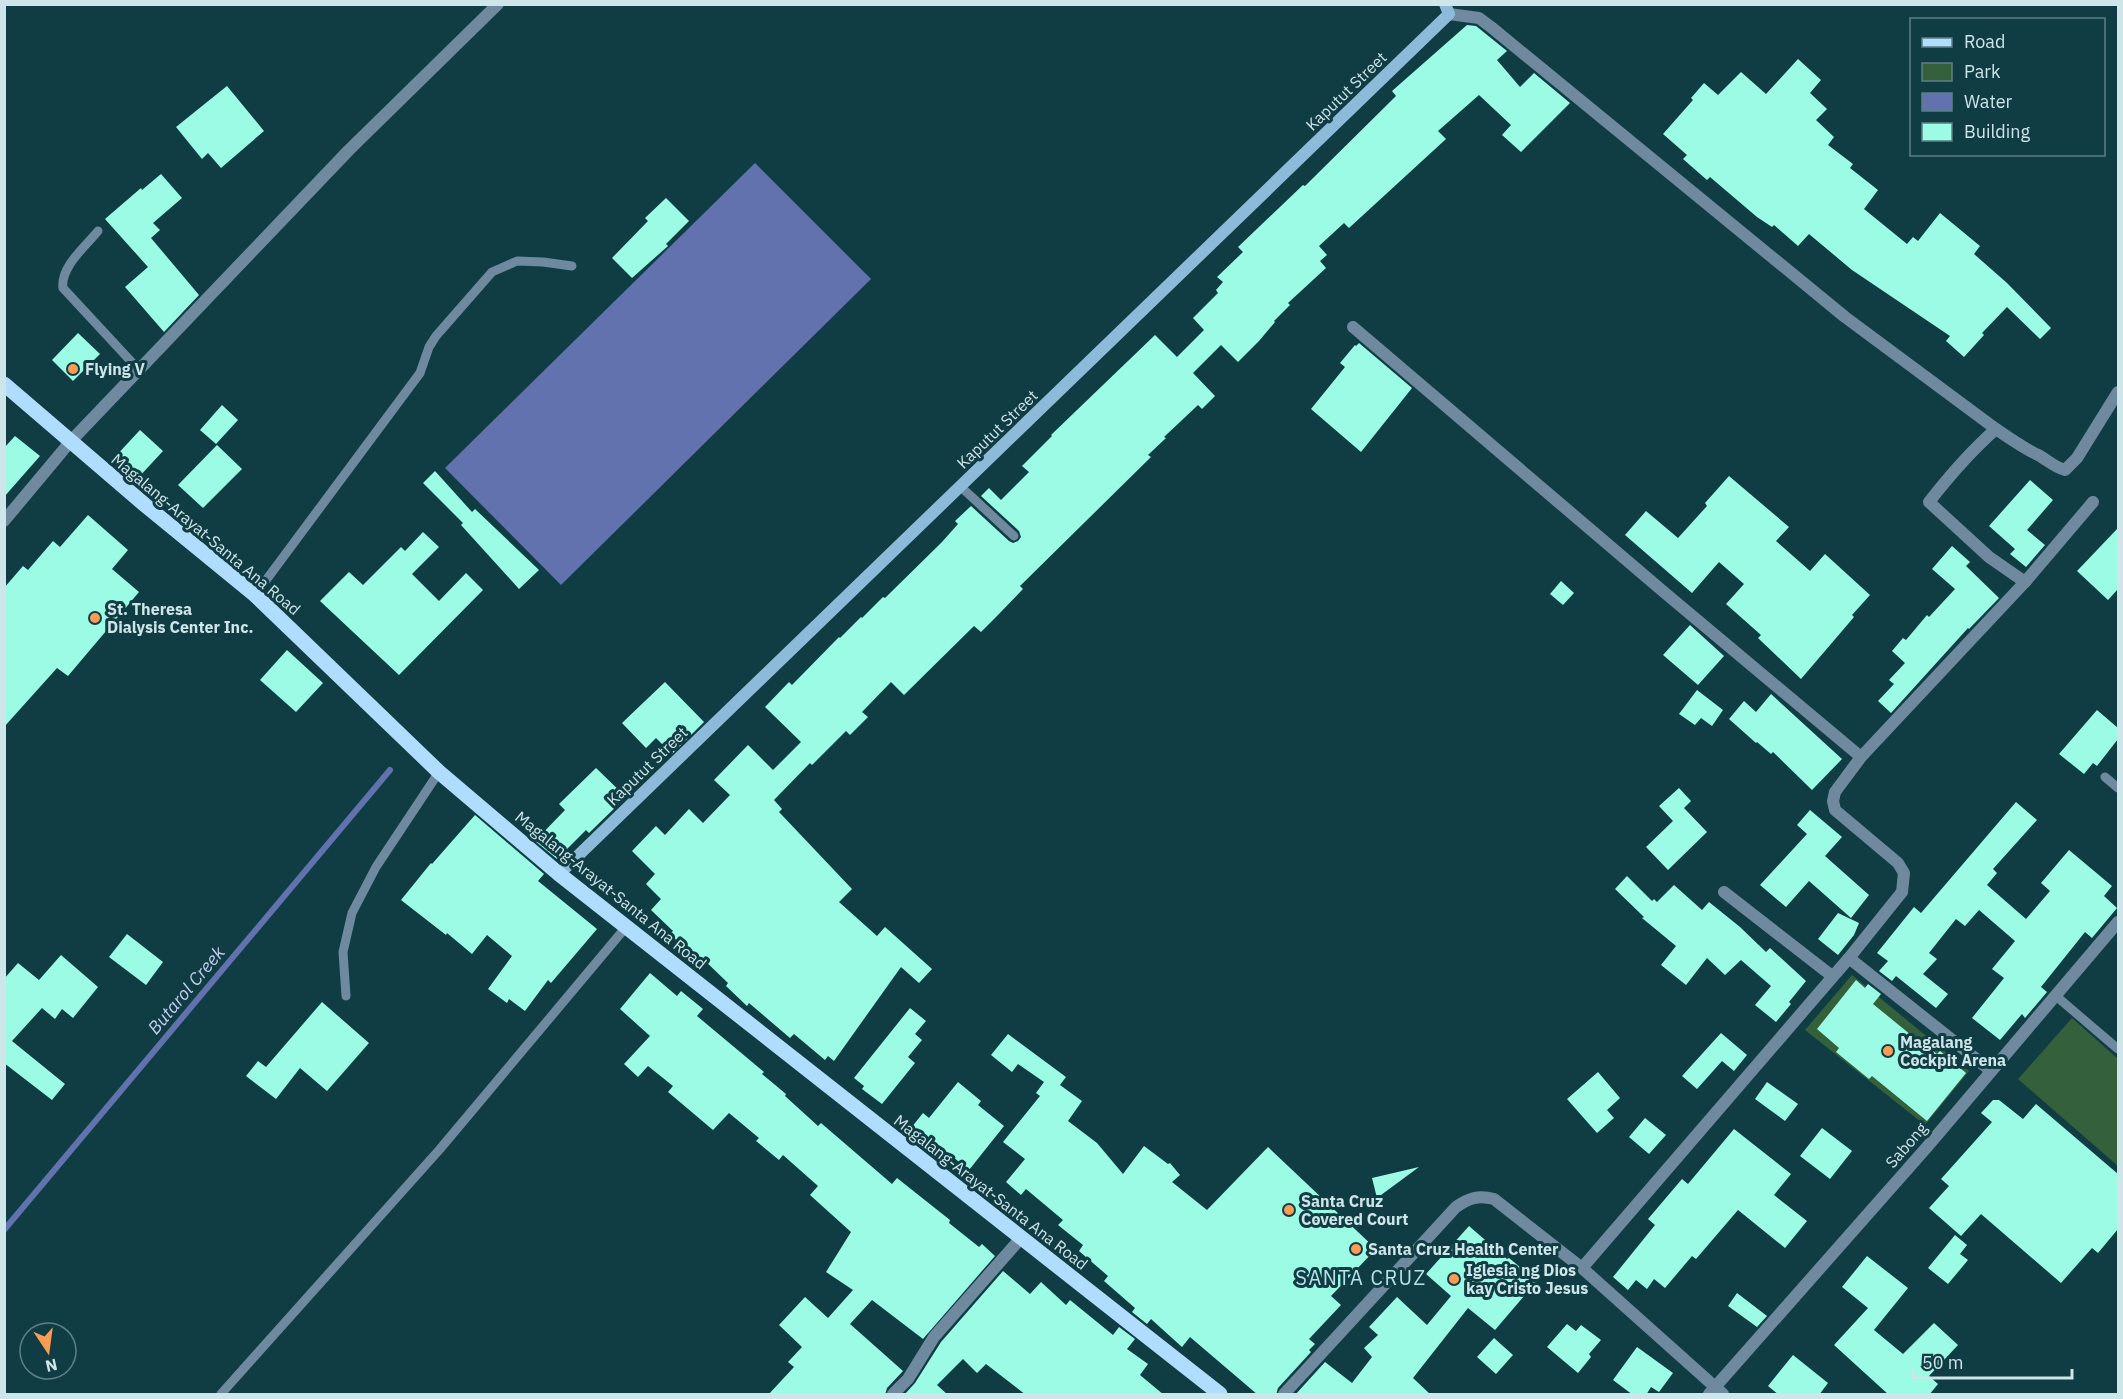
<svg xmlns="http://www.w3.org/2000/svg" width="2123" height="1399" viewBox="0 0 2123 1399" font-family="'IBM Plex Sans',sans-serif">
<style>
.green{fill:#34603b}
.water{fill:#6172af}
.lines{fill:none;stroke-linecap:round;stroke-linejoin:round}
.stream{stroke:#6172af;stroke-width:6}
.building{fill:#9bfbe5}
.lane{stroke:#6f8a9e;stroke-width:9}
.street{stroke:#6f8a9e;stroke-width:12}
.secondary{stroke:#8ebad9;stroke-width:12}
.primary{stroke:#b0ddfd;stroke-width:15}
.poi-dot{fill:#fd9c55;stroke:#103d43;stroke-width:2}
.labels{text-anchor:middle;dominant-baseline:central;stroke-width:6;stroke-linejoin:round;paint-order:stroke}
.street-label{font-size:16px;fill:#cee5e9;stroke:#103d43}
.poi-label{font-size:16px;font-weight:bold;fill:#cee5e9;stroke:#103d43;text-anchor:start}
.water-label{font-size:18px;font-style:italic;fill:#c2cdf0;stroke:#103d43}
.quarter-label{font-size:20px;letter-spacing:1.5px;fill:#b5e3eb;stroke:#103d43}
</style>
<rect width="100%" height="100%" fill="#103d43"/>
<g class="green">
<path d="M 1852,975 L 1969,1071 L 1925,1125 L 1805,1030 Z"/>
<path d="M 2072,1018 L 2118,1059 L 2118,1166 L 2018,1079 Z"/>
</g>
<path class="water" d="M 755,163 L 871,279 L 561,585 L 445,468 Z"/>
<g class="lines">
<path class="stream" d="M 4,1230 L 390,770"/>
</g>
<g class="building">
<path d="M 1467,25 L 1476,26 L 1507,51 L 1497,60 L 1520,87 L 1534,73 L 1570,103 L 1521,152 L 1502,135 L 1511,125 L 1479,95 L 1438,131 L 1446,139 L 1349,228 L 1344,223 L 1319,246 L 1327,255 L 1320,261 L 1326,268 L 1288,303 L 1290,305 L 1274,321 L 1275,322 L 1259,341 L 1238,362 L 1221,345 L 1193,373 L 1215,396 L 1202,409 L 1198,405 L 1164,437 L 1166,438 L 1148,455 L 1151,457 L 1020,586 L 1023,589 L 997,616 L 981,632 L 974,626 L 904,695 L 891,682 L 862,712 L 868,717 L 850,735 L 846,731 L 812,765 L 810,763 L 774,800 L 782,809 L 779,812 L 852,889 L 839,902 L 877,936 L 885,927 L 932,969 L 919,983 L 901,967 L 834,1061 L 828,1056 L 825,1060 L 794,1034 L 790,1038 L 749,1003 L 747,1006 L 726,986 L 728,983 L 701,957 L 697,960 L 670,934 L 673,931 L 651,910 L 661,899 L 646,884 L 655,874 L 632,851 L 656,826 L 665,835 L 689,809 L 703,823 L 730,795 L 714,780 L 748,745 L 773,770 L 801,742 L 765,707 L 789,682 L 792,685 L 839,637 L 840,638 L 861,617 L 862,618 L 883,597 L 885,598 L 942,542 L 958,524 L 955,521 L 971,506 L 1009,541 L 1013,543 L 1018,541 L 1021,537 L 1019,531 L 981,496 L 989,488 L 1001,500 L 1029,472 L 1022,466 L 1052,436 L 1051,435 L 1155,335 L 1177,357 L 1204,330 L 1193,318 L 1218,293 L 1216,290 L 1223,282 L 1217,277 L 1243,252 L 1238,247 L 1303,185 L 1305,186 L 1396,96 L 1392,91 Z"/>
<path d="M 1798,59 L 1821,80 L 1810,93 L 1827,109 L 1816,120 L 1834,137 L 1828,145 L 1853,164 L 1850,168 L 1878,190 L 1864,209 L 1907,244 L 1913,237 L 1918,241 L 1940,213 L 1980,246 L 1974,254 L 2007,283 L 2051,328 L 2040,339 L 2007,307 L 1982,333 L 1984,335 L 1964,357 L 1946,341 L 1950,336 L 1852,270 L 1809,234 L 1798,246 L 1774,225 L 1772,227 L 1757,217 L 1710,177 L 1707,180 L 1683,159 L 1687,155 L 1663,134 L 1693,100 L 1691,98 L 1704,83 L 1718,95 L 1741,72 L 1766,94 Z"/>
<path d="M 227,86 L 264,131 L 221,168 L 208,153 L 202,159 L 176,127 Z"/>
<path d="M 161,174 L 182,198 L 153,223 L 160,230 L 151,238 L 199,295 L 164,332 L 125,287 L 148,267 L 105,219 L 141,188 L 142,190 Z"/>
<path d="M 666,198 L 689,221 L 666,244 L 668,246 L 632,278 L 612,258 L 648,221 L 645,218 Z"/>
<path d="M 78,333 L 100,354 L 73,381 L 52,360 Z"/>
<path d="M 1359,343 L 1412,388 L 1361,452 L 1311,409 L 1345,367 L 1340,363 L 1355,345 L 1356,346 Z"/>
<path d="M 222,405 L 238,420 L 216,444 L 200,430 Z"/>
<path d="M 140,430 L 163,451 L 137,479 L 114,458 Z"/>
<path d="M 15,436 L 40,456 L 4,497 L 4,448 Z"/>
<path d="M 217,445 L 242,469 L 203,508 L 178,485 Z"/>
<path d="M 435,471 L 472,512 L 475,509 L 539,570 L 519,589 L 461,525 L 463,523 L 423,483 Z"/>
<path d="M 1729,476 L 1789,527 L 1776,541 L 1810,571 L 1825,554 L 1870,595 L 1852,615 L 1854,617 L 1801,679 L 1758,638 L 1761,635 L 1726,604 L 1744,584 L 1719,562 L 1692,593 L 1625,535 L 1646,511 L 1678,538 L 1707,506 L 1705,503 Z"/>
<path d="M 2030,480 L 2053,500 L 2027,530 L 2045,545 L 2026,567 L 2010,554 L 2015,549 L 1989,526 Z"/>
<path d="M 88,515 L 128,550 L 112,569 L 139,592 L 68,676 L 57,668 L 4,727 L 4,588 L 23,566 L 28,570 L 53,541 L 60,547 Z"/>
<path d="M 2118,528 L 2118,589 L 2108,600 L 2077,571 Z"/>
<path d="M 423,532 L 439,547 L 412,574 L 439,601 L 466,573 L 483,590 L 399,675 L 320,601 L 349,572 L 363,585 L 401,547 L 405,551 Z"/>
<path d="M 1952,546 L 1970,562 L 1966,566 L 1999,598 L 1969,629 L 1968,628 L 1891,713 L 1878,701 L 1894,684 L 1889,680 L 1905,663 L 1892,651 L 1903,638 L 1906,640 L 1927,615 L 1929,617 L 1955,589 L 1932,569 Z"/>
<path d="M 1561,581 L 1574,593 L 1563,605 L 1550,594 Z"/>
<path d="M 1690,625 L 1724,656 L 1698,685 L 1663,655 Z"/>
<path d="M 287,650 L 323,683 L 296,712 L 260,680 Z"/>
<path d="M 665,682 L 704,722 L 672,754 L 656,738 L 646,748 L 622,723 Z"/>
<path d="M 1697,690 L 1723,710 L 1712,726 L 1701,718 L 1695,725 L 1679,714 Z"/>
<path d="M 1771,694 L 1842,759 L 1812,790 L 1773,752 L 1771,754 L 1757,742 L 1756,743 L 1729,719 L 1744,701 L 1756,712 Z"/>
<path d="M 2097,710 L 2118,728 L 2118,739 L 2097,766 L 2093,763 L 2084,774 L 2059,754 Z"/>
<path d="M 596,768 L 626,797 L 589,833 L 586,830 L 557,859 L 535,841 L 565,810 L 559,804 Z"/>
<path d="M 1679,788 L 1691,801 L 1684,808 L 1707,832 L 1668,870 L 1646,847 L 1673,821 L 1659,806 Z"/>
<path d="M 2016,802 L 2037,820 L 1993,869 L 1997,873 L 1987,885 L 2026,919 L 2050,891 L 2041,883 L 2069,850 L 2112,886 L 2104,896 L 2117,908 L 2092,938 L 2085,932 L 2041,987 L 2047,992 L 2025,1018 L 2022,1014 L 2000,1040 L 1972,1018 L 2004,978 L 1992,969 L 2015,941 L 1979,910 L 1965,926 L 1956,919 L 1929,953 L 1937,959 L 1923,974 L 1948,994 L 1936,1008 L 1896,976 L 1892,981 L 1879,971 L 1888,961 L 1877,953 L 1914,907 L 1921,913 Z"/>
<path d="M 1810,810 L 1842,837 L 1825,856 L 1869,895 L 1851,918 L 1809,881 L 1786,907 L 1760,885 L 1807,834 L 1797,825 Z"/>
<path d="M 475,815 L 544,874 L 538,881 L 597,929 L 551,983 L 548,980 L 525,1011 L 509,999 L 507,1003 L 488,989 L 512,956 L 487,935 L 472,954 L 447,933 L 446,935 L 401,900 L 431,863 L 432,864 Z"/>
<path d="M 1627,876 L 1652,901 L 1654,899 L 1657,902 L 1674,885 L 1702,910 L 1709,902 L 1740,927 L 1766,952 L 1770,948 L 1806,981 L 1789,1002 L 1791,1004 L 1776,1022 L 1755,1005 L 1771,986 L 1741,960 L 1725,975 L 1707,958 L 1686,985 L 1661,965 L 1676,946 L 1642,918 L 1644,917 L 1615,889 Z"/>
<path d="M 1838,913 L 1859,923 L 1854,935 L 1838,955 L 1818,939 Z"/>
<path d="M 127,934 L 163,962 L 146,985 L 109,957 Z"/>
<path d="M 61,955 L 98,987 L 73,1018 L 62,1009 L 55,1019 L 42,1008 L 12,1041 L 65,1084 L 52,1100 L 4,1063 L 4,979 L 18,963 L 39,980 Z"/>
<path d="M 650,973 L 677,996 L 681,991 L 703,1009 L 697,1016 L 764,1072 L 762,1074 L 786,1094 L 785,1096 L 818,1126 L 821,1123 L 892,1184 L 897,1178 L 950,1220 L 949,1223 L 979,1247 L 982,1244 L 995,1256 L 923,1339 L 872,1300 L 850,1324 L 903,1371 L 887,1388 L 885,1395 L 768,1395 L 794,1367 L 788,1362 L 802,1347 L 779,1325 L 805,1297 L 828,1318 L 853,1290 L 826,1272 L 851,1232 L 810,1195 L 818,1186 L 783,1155 L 779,1160 L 756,1141 L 759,1138 L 729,1113 L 713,1130 L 668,1092 L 673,1086 L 648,1066 L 638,1077 L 624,1064 L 650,1036 L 620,1009 Z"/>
<path d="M 1856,980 L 1865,988 L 1868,984 L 1881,994 L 1873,1004 L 1911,1035 L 1937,1054 L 1940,1051 L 1966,1073 L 1927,1121 L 1872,1076 L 1869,1079 L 1836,1052 L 1839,1048 L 1817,1029 Z"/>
<path d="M 322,1002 L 369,1043 L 327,1091 L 300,1068 L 276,1099 L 246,1076 L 258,1061 L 266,1067 Z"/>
<path d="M 910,1008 L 926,1021 L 915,1034 L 922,1040 L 908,1057 L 915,1063 L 882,1104 L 862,1089 L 864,1086 L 854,1078 Z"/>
<path d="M 1721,1033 L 1747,1055 L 1734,1071 L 1722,1061 L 1697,1089 L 1682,1076 Z"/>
<path d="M 1008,1034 L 1066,1077 L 1060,1085 L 1082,1101 L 1068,1121 L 1097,1143 L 1123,1174 L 1144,1146 L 1168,1164 L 1170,1163 L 1180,1175 L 1172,1182 L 1207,1210 L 1268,1147 L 1376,1249 L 1331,1296 L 1341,1305 L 1309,1339 L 1315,1344 L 1309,1350 L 1311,1352 L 1278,1388 L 1276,1395 L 1258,1395 L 1190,1337 L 1182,1347 L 1151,1319 L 1147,1324 L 1132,1312 L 1135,1308 L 1104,1281 L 1108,1276 L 1079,1251 L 1083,1245 L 1058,1225 L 1063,1220 L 1026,1189 L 1021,1195 L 1006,1182 L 1025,1159 L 1003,1142 L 1040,1096 L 1036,1093 L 1044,1082 L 1018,1064 L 1012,1072 L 991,1055 Z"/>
<path d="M 1598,1072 L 1620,1098 L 1607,1110 L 1614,1118 L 1597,1133 L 1567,1099 Z"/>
<path d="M 958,1082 L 981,1101 L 978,1105 L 1004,1126 L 969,1170 L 937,1144 L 935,1147 L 911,1128 L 923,1113 L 929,1118 Z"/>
<path d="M 1767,1082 L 1798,1104 L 1785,1121 L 1755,1099 Z"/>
<path d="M 1993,1100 L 1999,1100 L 2023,1119 L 2036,1104 L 2118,1174 L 2118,1229 L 2098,1253 L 2092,1248 L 2061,1283 L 1981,1214 L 1961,1236 L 1929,1208 L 1949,1186 L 1941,1179 L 1992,1122 L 1981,1113 Z"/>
<path d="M 1645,1118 L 1666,1135 L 1649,1154 L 1629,1137 Z"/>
<path d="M 1822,1128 L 1852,1151 L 1830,1179 L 1800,1156 Z"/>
<path d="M 1734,1129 L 1791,1174 L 1774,1195 L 1807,1221 L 1785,1248 L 1738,1210 L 1696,1259 L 1692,1256 L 1665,1288 L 1654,1279 L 1647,1289 L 1636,1280 L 1628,1290 L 1613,1277 L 1655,1225 L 1648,1219 L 1682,1179 L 1688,1184 Z"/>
<path d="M 1419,1167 L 1377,1198 L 1372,1178 Z"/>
<path d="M 1469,1226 L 1507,1259 L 1509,1258 L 1537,1281 L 1495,1330 L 1468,1308 L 1413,1378 L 1431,1395 L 1295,1395 L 1325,1362 L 1352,1383 L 1372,1357 L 1364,1348 L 1378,1335 L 1369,1327 L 1397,1297 L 1427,1325 L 1451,1296 L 1426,1274 Z"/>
<path d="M 1955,1235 L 1967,1245 L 1960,1254 L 1968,1260 L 1948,1284 L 1928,1268 Z"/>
<path d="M 1867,1256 L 1908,1288 L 1874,1330 L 1903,1354 L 1934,1323 L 1958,1345 L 1929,1376 L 1938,1384 L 1929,1395 L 1889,1395 L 1834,1345 L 1868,1308 L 1842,1287 Z"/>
<path d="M 1003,1271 L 1030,1294 L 1041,1282 L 1066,1305 L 1070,1300 L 1113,1335 L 1119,1327 L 1135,1339 L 1127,1349 L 1148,1364 L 1140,1375 L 1164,1395 L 1026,1395 L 986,1364 L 977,1373 L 963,1359 L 937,1385 L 948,1395 L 904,1395 L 915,1383 L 941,1342 Z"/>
<path d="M 1737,1293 L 1767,1316 L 1757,1327 L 1728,1306 Z"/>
<path d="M 1567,1324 L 1576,1331 L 1581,1325 L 1601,1340 L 1589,1354 L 1591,1357 L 1578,1373 L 1547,1347 Z"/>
<path d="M 1494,1338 L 1513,1355 L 1496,1374 L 1477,1357 Z"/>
<path d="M 1637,1347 L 1673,1373 L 1659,1392 L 1651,1387 L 1646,1395 L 1633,1395 L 1613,1380 Z"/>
<path d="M 1793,1355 L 1828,1383 L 1819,1395 L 1779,1395 L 1768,1386 Z"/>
</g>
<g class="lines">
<g class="lane">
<path d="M 98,231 C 86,246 60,267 63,288 L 139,370"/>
<path d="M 961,487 L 1014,536"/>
<path d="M 255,595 L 420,373 L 429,347 L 436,336 L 492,272 L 517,261 L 543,262 L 572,266"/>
<path d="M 2105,777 L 2118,788"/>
<path d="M 346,996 L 343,952 L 352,913 L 376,867 L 439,772"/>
<path d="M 2056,996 L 2118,1049"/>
<path d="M 221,1394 L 440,1149 L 626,927"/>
</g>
<g class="street">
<path d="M 1449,14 L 1479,18 L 1491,27 L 1845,317 L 1996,429 C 1971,451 1950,475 1929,502 L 1989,557 L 2025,582 L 1861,757 L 1835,792 L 1833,801 L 1835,810 L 1898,863 L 1904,873 L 1902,892 L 1849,958 L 1582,1268"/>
<path d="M 1353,327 L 1665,593 L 1861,757"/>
<path d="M 1996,429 C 2009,438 2022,447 2036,454 C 2047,459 2053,467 2065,470 L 2077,458 L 2118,392"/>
<path d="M 4,521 L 70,442 L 349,150 L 498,4"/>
<path d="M 2025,582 L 2093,502"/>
<path d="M 1724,892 L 1832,976"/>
<path d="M 1849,958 L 1990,1070"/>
<path d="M 893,1394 L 908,1379 L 934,1337 L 1021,1238"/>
<path d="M 1284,1394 L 1456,1207 C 1469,1198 1478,1195 1494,1199 L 1582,1268 L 1723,1394"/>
<path d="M 1709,1394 L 1927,1147 L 2118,922"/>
</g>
<path class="secondary" d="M 559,874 L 1449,14 L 1445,4"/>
<path class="primary" d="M 4,384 L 145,505 L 255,595 L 439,772 L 559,874 L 1220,1394"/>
</g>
<g class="poi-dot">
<circle cx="73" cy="369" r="6"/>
<circle cx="95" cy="618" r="6"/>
<circle cx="1888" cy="1051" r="6"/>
<circle cx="1289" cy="1210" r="6"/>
<circle cx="1356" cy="1249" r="6"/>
<circle cx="1454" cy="1279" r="6"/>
</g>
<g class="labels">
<g class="street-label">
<text transform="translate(1346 91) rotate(-44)">Kaputut Street</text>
<text transform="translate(997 429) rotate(-44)">Kaputut Street</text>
<text transform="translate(206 534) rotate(40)">Magalang-Arayat-Santa Ana Road</text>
<text transform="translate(647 766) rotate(-44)">Kaputut Street</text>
<text transform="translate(611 890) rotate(39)">Magalang-Arayat-Santa Ana Road</text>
<text transform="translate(1906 1145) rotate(-49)">Sabong</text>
<text transform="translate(991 1192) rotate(38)">Magalang-Arayat-Santa Ana Road</text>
</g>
<g class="poi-label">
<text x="85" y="369">Flying V</text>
<text x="107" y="609">St. Theresa<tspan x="107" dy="18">Dialysis Center Inc.</tspan></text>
<text x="1900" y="1042">Magalang<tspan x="1900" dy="18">Cockpit Arena</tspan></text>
<text x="1301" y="1201">Santa Cruz<tspan x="1301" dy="18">Covered Court</tspan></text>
<text x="1368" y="1249">Santa Cruz Health Center</text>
<text x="1466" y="1270">Iglesia ng Dios<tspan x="1466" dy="18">kay Cristo Jesus</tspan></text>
</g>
<g class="water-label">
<text transform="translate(186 990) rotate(-50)">Butarol Creek</text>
</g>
<g class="quarter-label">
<text x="1361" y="1277">SANTA CRUZ</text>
</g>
</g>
<rect width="2123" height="1399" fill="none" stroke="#cee5e9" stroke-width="12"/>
<rect x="1910" y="18" width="195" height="138" fill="#103d43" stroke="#5c8085" stroke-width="1.5"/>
<rect x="1922" y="38" width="30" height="9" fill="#b0ddfd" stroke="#5c8085" stroke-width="1.5"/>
<text x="1964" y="48" font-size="18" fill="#cee5e9">Road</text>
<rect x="1922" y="63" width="30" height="18" fill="#34603b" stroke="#5c8085" stroke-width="1.5"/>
<text x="1964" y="78" font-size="18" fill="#cee5e9">Park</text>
<rect x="1922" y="93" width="30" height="18" fill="#6172af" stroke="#5c8085" stroke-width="1.5"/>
<text x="1964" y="108" font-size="18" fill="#cee5e9">Water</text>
<rect x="1922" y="123" width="30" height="18" fill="#9bfbe5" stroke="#5c8085" stroke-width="1.5"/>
<text x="1964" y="138" font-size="18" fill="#cee5e9">Building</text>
<g transform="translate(48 1351) rotate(167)"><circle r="28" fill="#103d43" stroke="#5c8085" stroke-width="1.5"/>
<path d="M0-4.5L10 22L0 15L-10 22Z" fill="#fd9c55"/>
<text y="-9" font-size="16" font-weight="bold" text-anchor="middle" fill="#cee5e9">N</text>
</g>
<path d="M1913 1369v9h159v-9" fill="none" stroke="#cee5e9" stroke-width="3"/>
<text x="1922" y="1369" font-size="18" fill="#cee5e9" stroke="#103d43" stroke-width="4.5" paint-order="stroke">50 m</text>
</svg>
